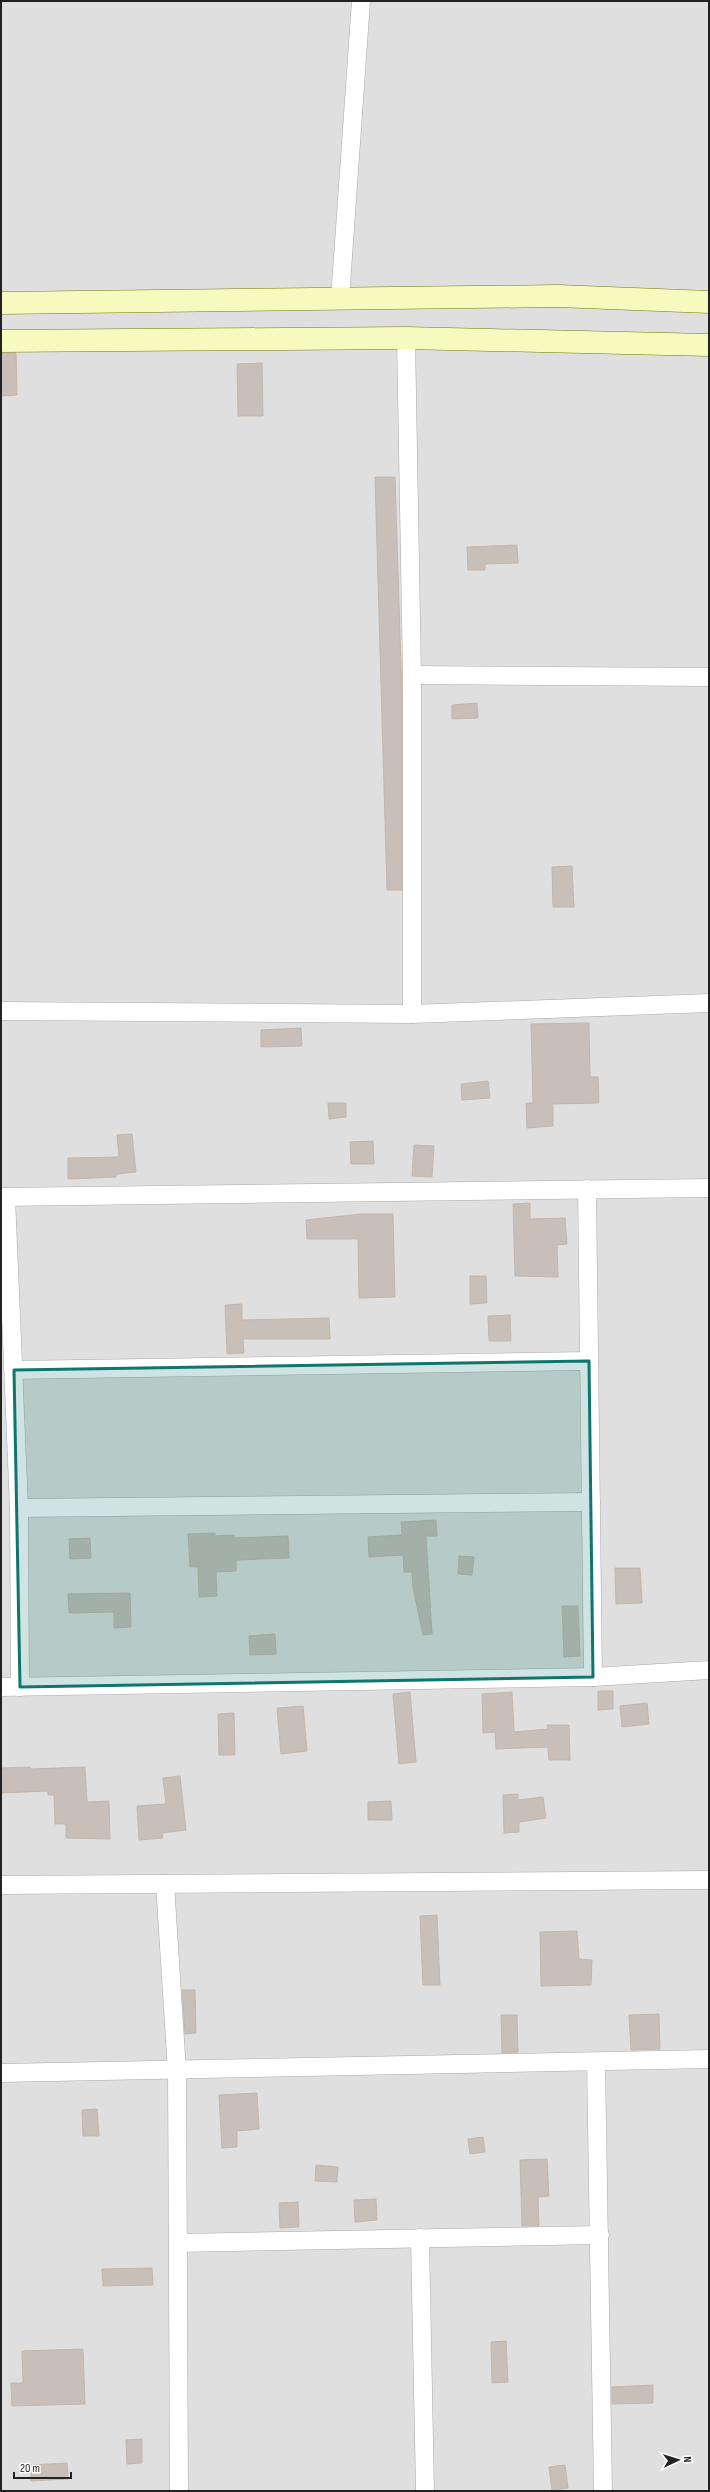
<svg xmlns="http://www.w3.org/2000/svg" width="710" height="2492" viewBox="0 0 710 2492" font-family="'Sofia Sans Condensed',sans-serif">
<style>
.residential{fill:#e0dfdf}
.building{fill:#c7bfb8;stroke:#c4b6ab}
.lines{fill:none;stroke-linecap:round;stroke-linejoin:round}
.minor-casing{stroke:#a9a9a9;stroke-width:19}
.secondary-casing{stroke:#707d05;stroke-width:23}
.minor{stroke:#fff;stroke-width:18}
.secondary{stroke:#f7fabf;stroke-width:22}
.marked{fill:#0f766e;fill-opacity:0.2;stroke:#0f766e;stroke-width:3;stroke-linejoin:round}
</style>
<rect width="100%" height="100%" fill="#f2efe9"/>
<rect class="residential" x="1" y="1" width="708" height="2490"/>
<g class="building">
<path d="M 1,353 L 16,353 L 17,395 L 1,396 Z"/>
<path d="M 262,363 L 263,416 L 238,416 L 237,364 Z"/>
<path d="M 375,477 L 395,477 L 402,698 L 402,890 L 387,890 Z"/>
<path d="M 517,545 L 518,563 L 485,564 L 485,570 L 468,570 L 467,547 Z"/>
<path d="M 477,703 L 478,718 L 452,719 L 452,705 Z"/>
<path d="M 572,866 L 574,907 L 553,907 L 552,867 Z"/>
<path d="M 589,1023 L 590,1077 L 598,1077 L 599,1103 L 553,1104 L 553,1126 L 527,1128 L 526,1103 L 533,1103 L 531,1024 Z"/>
<path d="M 301,1028 L 302,1046 L 261,1047 L 261,1030 Z"/>
<path d="M 488,1081 L 490,1098 L 462,1100 L 461,1084 Z"/>
<path d="M 328,1103 L 346,1103 L 346,1117 L 329,1119 Z"/>
<path d="M 132,1134 L 136,1172 L 116,1174 L 116,1177 L 68,1179 L 68,1158 L 119,1157 L 117,1135 Z"/>
<path d="M 373,1141 L 374,1164 L 351,1164 L 350,1142 Z"/>
<path d="M 414,1145 L 434,1146 L 432,1177 L 412,1176 Z"/>
<path d="M 530,1203 L 530,1219 L 565,1218 L 567,1244 L 557,1245 L 558,1277 L 515,1276 L 513,1204 Z"/>
<path d="M 361,1214 L 393,1214 L 395,1297 L 359,1298 L 358,1239 L 307,1239 L 306,1220 Z"/>
<path d="M 470,1276 L 486,1276 L 487,1303 L 470,1304 Z"/>
<path d="M 242,1304 L 242,1320 L 329,1318 L 330,1339 L 243,1339 L 244,1353 L 227,1354 L 225,1305 Z"/>
<path d="M 510,1315 L 511,1341 L 489,1341 L 488,1316 Z"/>
<path d="M 436,1520 L 437,1536 L 426,1536 L 432,1634 L 423,1635 L 413,1588 L 412,1572 L 404,1572 L 403,1555 L 369,1557 L 368,1537 L 402,1535 L 401,1522 Z"/>
<path d="M 215,1533 L 215,1536 L 234,1535 L 235,1538 L 288,1536 L 289,1558 L 236,1560 L 236,1571 L 216,1572 L 217,1596 L 199,1597 L 198,1567 L 190,1567 L 188,1534 Z"/>
<path d="M 90,1538 L 91,1558 L 70,1559 L 69,1539 Z"/>
<path d="M 459,1556 L 474,1557 L 472,1575 L 458,1574 Z"/>
<path d="M 615,1568 L 640,1568 L 642,1603 L 616,1604 Z"/>
<path d="M 130,1593 L 131,1627 L 114,1628 L 114,1612 L 69,1613 L 68,1594 Z"/>
<path d="M 562,1606 L 578,1606 L 580,1656 L 564,1657 Z"/>
<path d="M 275,1634 L 276,1654 L 250,1655 L 249,1636 Z"/>
<path d="M 598,1691 L 613,1691 L 613,1709 L 598,1710 Z"/>
<path d="M 410,1692 L 416,1762 L 399,1764 L 393,1694 Z"/>
<path d="M 512,1692 L 514,1732 L 548,1729 L 547,1725 L 569,1725 L 570,1760 L 549,1760 L 548,1747 L 496,1749 L 495,1732 L 483,1733 L 482,1694 Z"/>
<path d="M 647,1703 L 649,1724 L 622,1727 L 620,1706 Z"/>
<path d="M 303,1706 L 307,1751 L 281,1754 L 277,1708 Z"/>
<path d="M 234,1713 L 235,1755 L 219,1755 L 218,1714 Z"/>
<path d="M 30,1767 L 31,1769 L 85,1767 L 87,1802 L 109,1801 L 110,1839 L 66,1838 L 66,1824 L 55,1824 L 54,1795 L 48,1795 L 48,1791 L 1,1793 L 1,1768 Z"/>
<path d="M 180,1776 L 186,1830 L 162,1833 L 163,1838 L 139,1840 L 137,1806 L 166,1804 L 163,1778 Z"/>
<path d="M 518,1794 L 518,1800 L 543,1797 L 546,1818 L 519,1822 L 519,1832 L 504,1833 L 503,1795 Z"/>
<path d="M 391,1801 L 392,1820 L 368,1820 L 368,1802 Z"/>
<path d="M 437,1915 L 440,1985 L 423,1985 L 420,1916 Z"/>
<path d="M 577,1931 L 579,1959 L 592,1960 L 591,1985 L 541,1986 L 540,1932 Z"/>
<path d="M 182,1990 L 195,1990 L 196,2033 L 185,2034 Z"/>
<path d="M 659,2014 L 660,2049 L 631,2050 L 629,2015 Z"/>
<path d="M 501,2015 L 517,2015 L 518,2052 L 502,2053 Z"/>
<path d="M 257,2093 L 259,2129 L 237,2131 L 237,2147 L 222,2148 L 219,2095 Z"/>
<path d="M 97,2109 L 99,2136 L 83,2136 L 82,2110 Z"/>
<path d="M 483,2137 L 485,2152 L 470,2154 L 468,2139 Z"/>
<path d="M 547,2159 L 549,2196 L 538,2197 L 539,2226 L 522,2226 L 520,2160 Z"/>
<path d="M 316,2165 L 338,2167 L 337,2182 L 315,2181 Z"/>
<path d="M 376,2199 L 377,2220 L 355,2222 L 354,2200 Z"/>
<path d="M 298,2202 L 299,2227 L 280,2228 L 279,2203 Z"/>
<path d="M 152,2268 L 153,2285 L 103,2286 L 102,2269 Z"/>
<path d="M 506,2341 L 508,2382 L 492,2383 L 491,2342 Z"/>
<path d="M 83,2349 L 85,2404 L 12,2406 L 11,2383 L 23,2383 L 22,2351 Z"/>
<path d="M 653,2385 L 653,2403 L 612,2404 L 612,2387 Z"/>
<path d="M 142,2439 L 142,2463 L 127,2464 L 126,2440 Z"/>
<path d="M 67,2463 L 68,2479 L 31,2481 L 31,2465 Z"/>
<path d="M 565,2465 L 568,2488 L 552,2491 L 549,2467 Z"/>
</g>
<g class="lines">
<defs>
<g id="minor">
<path d="M 340,299 L 361,1"/>
<path d="M 406,338 L 412,675 L 412,1014"/>
<path d="M 412,675 L 709,677"/>
<path d="M 1,1011 L 412,1014 L 709,1003"/>
<path d="M 587,1189 L 593,1677"/>
<path d="M 1,1197 L 709,1188"/>
<path d="M 6,1197 L 19,1508 L 20,1687"/>
<path d="M 14,1370 L 589,1361"/>
<path d="M 19,1508 L 591,1502"/>
<path d="M 1,1687 L 593,1677 L 709,1670"/>
<path d="M 165,1884 L 177,2071 L 179,2491"/>
<path d="M 1,1885 L 709,1880"/>
<path d="M 596,2062 L 603,2491"/>
<path d="M 1,2073 L 709,2059"/>
<path d="M 420,2238 L 425,2491"/>
<path d="M 178,2243 L 600,2235"/>
</g>
<g id="secondary">
<path d="M 1,303 L 558,296 L 709,302"/>
<path d="M 1,341 L 406,338 L 709,345"/>
</g>
</defs>
<use href="#minor" class="minor-casing"/>
<use href="#secondary" class="secondary-casing"/>
<use href="#minor" class="minor"/>
<use href="#secondary" class="secondary"/>
</g>
<path class="marked" d="M 589,1361 L 593,1677 L 20,1687 L 14,1370 Z"/>
<rect width="710" height="2492" fill="none" stroke="#222222" stroke-width="4"/>
<g transform="translate(678 2460) rotate(86)" stroke="#ffffff" stroke-width="3" paint-order="stroke">
<path d="M0-3L7 15L0 10L-7 15Z" fill="#222222"/>
<text y="-6" font-size="11" font-weight="bold" text-anchor="middle" fill="#222222">N</text>
</g>
<path d="M14 2472v6h57v-6" fill="none" stroke="#222222" stroke-width="2"/>
<text x="20" y="2472" font-size="12" fill="#222222" stroke="#ffffff" stroke-width="3" paint-order="stroke">20 m</text>
</svg>
